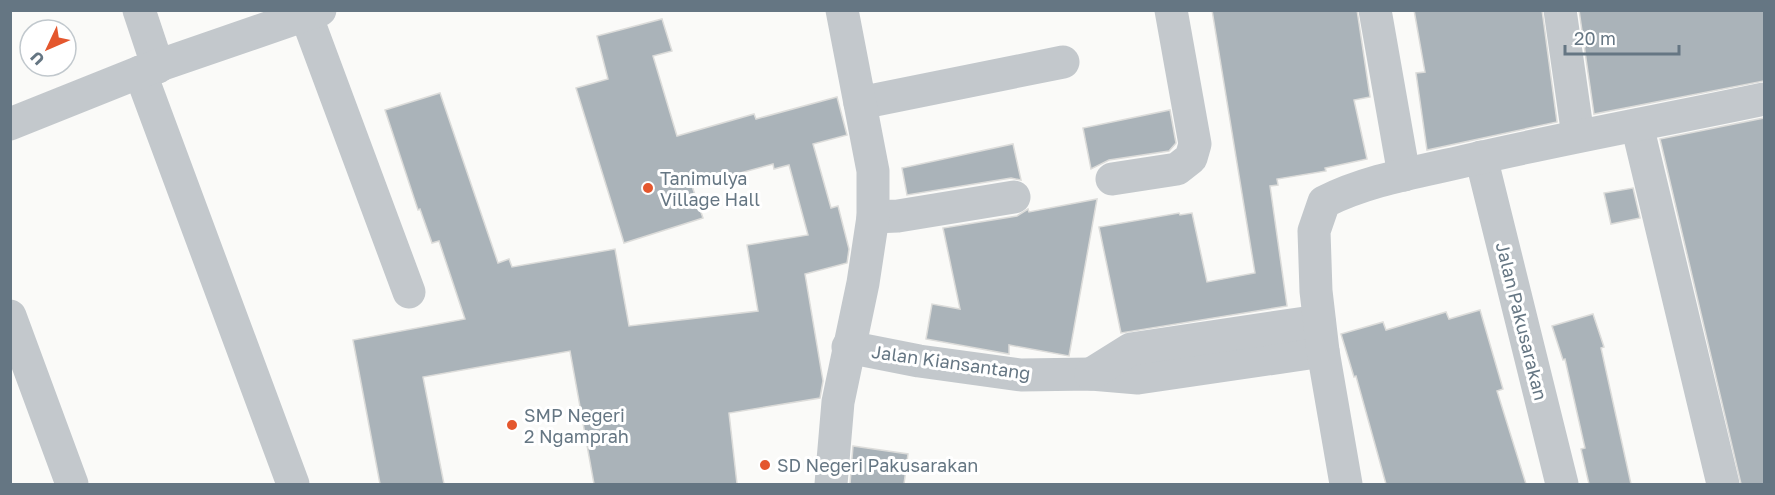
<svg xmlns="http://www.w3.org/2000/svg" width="1775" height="495" viewBox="0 0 1775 495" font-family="'Golos Text',sans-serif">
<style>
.building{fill:#aab3b9;stroke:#dcdcda;stroke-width:1.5}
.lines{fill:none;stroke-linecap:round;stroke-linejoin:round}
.street{stroke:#c3c8cc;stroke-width:33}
.poi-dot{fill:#e4572e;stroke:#fff;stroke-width:2}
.labels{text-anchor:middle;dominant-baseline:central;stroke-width:6;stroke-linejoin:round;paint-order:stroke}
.poi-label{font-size:18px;fill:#657683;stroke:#fff;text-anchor:start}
.street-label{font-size:18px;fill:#657683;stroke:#fff}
</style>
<rect width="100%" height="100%" fill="#fafaf8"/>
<g class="building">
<path d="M 1212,10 L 1357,10 L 1370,97 L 1354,100 L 1367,159 L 1325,168 L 1326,171 L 1277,179 L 1278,185 L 1270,186 L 1287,306 L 1121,333 L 1099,227 L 1179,213 L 1180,215 L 1192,213 L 1207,282 L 1255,273 Z"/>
<path d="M 1414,10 L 1542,10 L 1557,122 L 1427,150 L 1416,73 L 1425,72 Z"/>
<path d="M 1579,10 L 1764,10 L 1764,81 L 1594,114 Z"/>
<path d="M 662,19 L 672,51 L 653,56 L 677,136 L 754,114 L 756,119 L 837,97 L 847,135 L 813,144 L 831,208 L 838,206 L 849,249 L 847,263 L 805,274 L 823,381 L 820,398 L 729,413 L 737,484 L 594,484 L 570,351 L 423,377 L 444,484 L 380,484 L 353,340 L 465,319 L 439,241 L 432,243 L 420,209 L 418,210 L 385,110 L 440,93 L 498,263 L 509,259 L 512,267 L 615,249 L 629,326 L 758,311 L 747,245 L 808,235 L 789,165 L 774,169 L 773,164 L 692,186 L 703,218 L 624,243 L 576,88 L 608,79 L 597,36 Z"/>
<path d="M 1170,110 L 1176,143 L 1169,151 L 1109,160 L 1091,169 L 1083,128 Z"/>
<path d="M 1764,118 L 1764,484 L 1741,484 L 1660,139 Z"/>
<path d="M 1013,144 L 1021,180 L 1011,178 L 907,195 L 902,168 Z"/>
<path d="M 1633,188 L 1640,218 L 1611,224 L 1604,193 Z"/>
<path d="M 1097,199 L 1069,356 L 1009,345 L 1009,354 L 926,339 L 932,304 L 960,309 L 943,228 L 1017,216 L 1028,209 L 1029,212 Z"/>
<path d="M 1480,310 L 1503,389 L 1497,391 L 1526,484 L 1386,484 L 1356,376 L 1354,377 L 1341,334 L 1383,322 L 1386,330 L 1446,312 L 1449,319 Z"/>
<path d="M 1593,314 L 1604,347 L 1601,348 L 1631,484 L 1589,484 L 1581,449 L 1585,448 L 1565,359 L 1563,360 L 1552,326 Z"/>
<path d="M 853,446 L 908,454 L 904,484 L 850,484 Z"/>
</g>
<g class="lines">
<g class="street">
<path d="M 139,10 L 158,67"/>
<path d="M 1375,10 L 1404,175"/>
<path d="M 1560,10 L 1578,136"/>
<path d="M 306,15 L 409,292"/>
<path d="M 140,72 L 293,484"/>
<path d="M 860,103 L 1063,62"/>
<path d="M 10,124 L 140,72 L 320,10"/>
<path d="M 1637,125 L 1723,484"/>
<path d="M 1481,157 L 1562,484"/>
<path d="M 1112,179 L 1177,169 L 1191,158 L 1195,144 L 1171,10"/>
<path d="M 873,217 L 898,216 L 1014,197"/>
<path d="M 10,316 L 72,484"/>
<path d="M 848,347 L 919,361 L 1021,375 L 1091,374 L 1138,378 L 1323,351"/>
<path d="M 1091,374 L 1131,349 L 1319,321"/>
<path d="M 831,484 L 838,402 L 863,283 L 873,217 L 873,171 L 842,10"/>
<path d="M 1346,484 L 1323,351 L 1316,291 L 1314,231 L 1324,202 C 1367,180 1418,172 1465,161 C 1564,138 1664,120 1764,99"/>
</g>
</g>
<g class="poi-dot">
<circle cx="648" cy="188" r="6"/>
<circle cx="512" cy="425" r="6"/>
<circle cx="765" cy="465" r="6"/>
</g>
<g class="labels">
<g class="poi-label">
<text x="660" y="178">Tanimulya<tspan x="660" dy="21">Village Hall</tspan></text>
<text x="524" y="415">SMP Negeri<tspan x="524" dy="21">2 Ngamprah</tspan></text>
<text x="777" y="465">SD Negeri Pakusarakan</text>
</g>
<g class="street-label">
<text transform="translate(1522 321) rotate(76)">Jalan Pakusarakan</text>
<text transform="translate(951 362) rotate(8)">Jalan Kiansantang</text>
</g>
</g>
<rect width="1775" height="495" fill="none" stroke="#657683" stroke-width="24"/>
<g transform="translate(48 48) rotate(226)"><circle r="28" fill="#ffffff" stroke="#c1c8cd" stroke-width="1.5"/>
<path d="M0-4.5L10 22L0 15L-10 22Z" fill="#e4572e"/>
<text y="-9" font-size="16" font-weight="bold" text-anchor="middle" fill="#657683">U</text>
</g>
<path d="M1565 45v9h114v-9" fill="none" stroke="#657683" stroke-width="3"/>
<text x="1574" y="45" font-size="18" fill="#657683" stroke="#ffffff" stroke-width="4.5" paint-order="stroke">20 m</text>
</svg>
